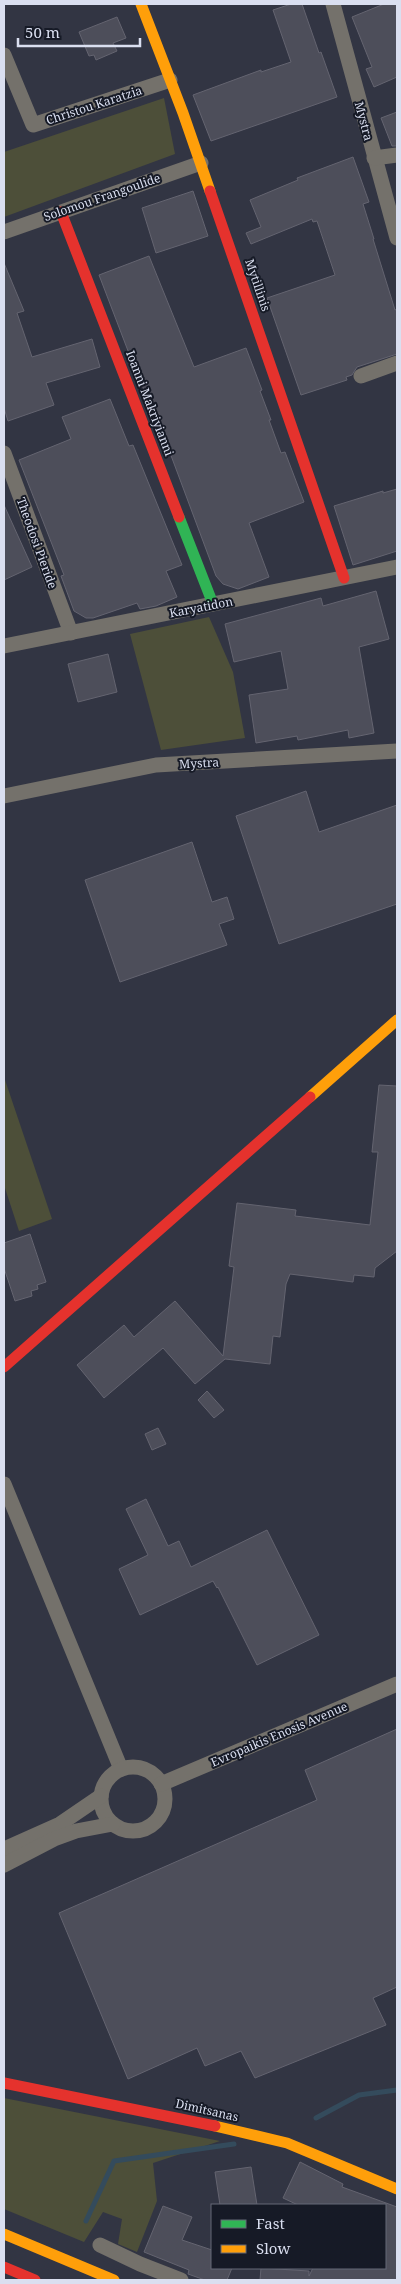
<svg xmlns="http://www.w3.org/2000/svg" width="401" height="2284" viewBox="0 0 401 2284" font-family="'Noto Serif',serif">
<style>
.green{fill:#4d4f39}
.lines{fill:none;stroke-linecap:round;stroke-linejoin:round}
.stream{stroke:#344b5c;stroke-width:5}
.building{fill:#4d4e5a;stroke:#646470}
.street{stroke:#74716b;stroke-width:15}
.fast{stroke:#30b455;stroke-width:11}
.slow{stroke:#ff9f0a;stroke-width:11}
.jam{stroke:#e5322d;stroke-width:11}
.labels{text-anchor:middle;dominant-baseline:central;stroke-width:4;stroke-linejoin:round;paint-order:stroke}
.street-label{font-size:12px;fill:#dadff0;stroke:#161a26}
</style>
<rect width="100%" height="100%" fill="#323543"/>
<g class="green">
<path d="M 164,98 L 175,154 L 4,217 L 4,152 Z"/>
<path d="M 209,617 L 233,672 L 245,738 L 161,750 L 130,634 Z"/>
<path d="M 4,1077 L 52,1219 L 19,1231 L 4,1185 Z"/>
<path d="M 4,2098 L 220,2141 L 153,2163 L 157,2201 L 137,2252 L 118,2244 L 122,2219 L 103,2212 L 84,2242 L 4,2209 Z"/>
</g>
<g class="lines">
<g class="stream">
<path d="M 316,2118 L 359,2095 L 397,2090"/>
<path d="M 86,2221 L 114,2161 L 234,2144"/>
</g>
</g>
<g class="building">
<path d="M 291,4 L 302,4 L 319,53 L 321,52 L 337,97 L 211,141 L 193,95 L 261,70 L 261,72 L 291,62 L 273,10 Z"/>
<path d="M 384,4 L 397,4 L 397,77 L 374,87 L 366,69 L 372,67 L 352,17 Z"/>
<path d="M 117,17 L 126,38 L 113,43 L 117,51 L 96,60 L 94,55 L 89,56 L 79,32 Z"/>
<path d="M 397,112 L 397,146 L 392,146 L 381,118 Z"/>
<path d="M 353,157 L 369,202 L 363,204 L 374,239 L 373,239 L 395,310 L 397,309 L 397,354 L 357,367 L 352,375 L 346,377 L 347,380 L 301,395 L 267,298 L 335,275 L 317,221 L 313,222 L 312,219 L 251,244 L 246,233 L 261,227 L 250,200 L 298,180 L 297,178 Z"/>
<path d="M 193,191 L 208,236 L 156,253 L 142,208 Z"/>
<path d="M 149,256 L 194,367 L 246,348 L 262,390 L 260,391 L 271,420 L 269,420 L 281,453 L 285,452 L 304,502 L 249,523 L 269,577 L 238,589 L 223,584 L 216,576 L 154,410 L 138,377 L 99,275 Z"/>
<path d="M 4,263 L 24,311 L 17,313 L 32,357 L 92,339 L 100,367 L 46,383 L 54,405 L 8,421 L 4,408 Z"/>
<path d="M 110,399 L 129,446 L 133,445 L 182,565 L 166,571 L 177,597 L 156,606 L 140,609 L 137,603 L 93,618 L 86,618 L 74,611 L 61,576 L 64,575 L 19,460 L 71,439 L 62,417 Z"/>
<path d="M 397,489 L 397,551 L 353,565 L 334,506 L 383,491 L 383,493 Z"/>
<path d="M 4,505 L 32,567 L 4,580 Z"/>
<path d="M 376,591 L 389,639 L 359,647 L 374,733 L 349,738 L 348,730 L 298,740 L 297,736 L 256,743 L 249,695 L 288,689 L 281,651 L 234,662 L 225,624 L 321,598 L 323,606 Z"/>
<path d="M 108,654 L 117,692 L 78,702 L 68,664 Z"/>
<path d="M 306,791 L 319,832 L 397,805 L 397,904 L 279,944 L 236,816 Z"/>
<path d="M 192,842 L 212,902 L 227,897 L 234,919 L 219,924 L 227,945 L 120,982 L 85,880 Z"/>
<path d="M 379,1085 L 397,1086 L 397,1251 L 375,1268 L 374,1277 L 354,1275 L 353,1282 L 290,1274 L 286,1284 L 280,1337 L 273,1336 L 270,1364 L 225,1359 L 195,1384 L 163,1348 L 104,1398 L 77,1365 L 124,1325 L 134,1337 L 175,1301 L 223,1356 L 234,1267 L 229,1266 L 237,1203 L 296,1210 L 295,1216 L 370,1225 L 378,1152 L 372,1152 Z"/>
<path d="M 30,1234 L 46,1282 L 37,1285 L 38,1289 L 31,1291 L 32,1296 L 15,1301 L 4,1268 L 4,1243 Z"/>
<path d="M 207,1391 L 224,1410 L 214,1418 L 198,1400 Z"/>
<path d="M 158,1428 L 166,1444 L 152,1450 L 145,1434 Z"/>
<path d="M 146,1499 L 168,1546 L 179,1541 L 191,1567 L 267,1530 L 319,1635 L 257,1665 L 218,1587 L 217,1588 L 213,1581 L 140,1615 L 119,1569 L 148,1555 L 126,1509 Z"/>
<path d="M 397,1729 L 397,1987 L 373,1998 L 386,2025 L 255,2078 L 241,2051 L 205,2066 L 197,2048 L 128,2079 L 59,1913 L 317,1800 L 305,1770 Z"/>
<path d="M 300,2162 L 343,2184 L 342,2187 L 397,2207 L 397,2280 L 260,2280 L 261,2268 L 309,2271 L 309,2276 L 313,2268 L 385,2268 L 385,2205 L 298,2205 L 283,2198 Z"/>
<path d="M 251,2167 L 257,2205 L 220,2205 L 215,2172 Z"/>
<path d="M 163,2206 L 192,2217 L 182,2240 L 212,2250 L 212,2268 L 232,2268 L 227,2280 L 205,2280 L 188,2274 L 189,2270 L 144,2252 Z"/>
</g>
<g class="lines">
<g class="street">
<path d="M 333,4 L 397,238"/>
<path d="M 4,55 L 33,125 L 170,80"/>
<path d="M 374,158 L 397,155"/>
<path d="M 4,232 L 201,163"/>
<path d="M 361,376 L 397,363"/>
<path d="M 4,453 L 71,633"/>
<path d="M 4,646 L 397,567"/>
<path d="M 4,796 L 156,765 L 397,751"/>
<path d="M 4,1484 L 121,1769"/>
<circle cx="133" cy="1799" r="32"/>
<path d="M 161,1784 L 397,1684"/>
<path d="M 4,1849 L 60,1824 L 101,1796"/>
<path d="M 4,1865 L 54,1839 L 76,1831 L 113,1824"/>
<path d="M 100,2245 L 140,2264 L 181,2280"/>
</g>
<path class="fast" d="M 179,517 L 213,604"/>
<g class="slow">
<path d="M 141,4 L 183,113 L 210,191"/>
<path d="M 310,1097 L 397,1020"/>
<path d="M 215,2126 L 287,2143 L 397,2189"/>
<path d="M 4,2234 L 114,2280"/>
</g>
<g class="jam">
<path d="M 210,191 L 344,578"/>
<path d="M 61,212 L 179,517"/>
<path d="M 4,1367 L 310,1097"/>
<path d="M 4,2083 L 215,2126"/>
<path d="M 4,2267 L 35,2280"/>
</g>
</g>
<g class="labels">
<g class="street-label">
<text transform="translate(94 105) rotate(-18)">Christou Karatzia</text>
<text transform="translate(364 121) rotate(75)">Mystra</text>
<text transform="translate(102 197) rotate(-19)">Solomou Frangoulide</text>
<text transform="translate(258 285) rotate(71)">Mytillinis</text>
<text transform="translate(150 403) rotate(69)">Ioanni Makriyianni</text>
<text transform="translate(37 543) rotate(70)">Theodosi Pieride</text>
<text transform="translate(201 607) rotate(-11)">Karyatidon</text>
<text transform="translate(199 763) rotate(-3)">Mystra</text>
<text transform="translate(279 1734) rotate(-23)">Evropaikis Enosis Avenue</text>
<text transform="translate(207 2110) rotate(13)">Dimitsanas</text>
</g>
</g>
<rect width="401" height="2284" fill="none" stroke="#dadff0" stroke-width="10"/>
<rect x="211" y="2204" width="175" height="65" fill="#161a26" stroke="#646977"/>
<rect x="221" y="2220" width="25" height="8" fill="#30b455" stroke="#646977"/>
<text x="256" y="2229" font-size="15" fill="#dadff0">Fast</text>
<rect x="221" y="2245" width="25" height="8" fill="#ff9f0a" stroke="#646977"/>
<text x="256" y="2254" font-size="15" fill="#dadff0">Slow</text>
<path d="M18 38v8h122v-8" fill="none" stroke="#dadff0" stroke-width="2.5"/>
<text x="25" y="38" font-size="15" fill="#dadff0" stroke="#161a26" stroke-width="4" paint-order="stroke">50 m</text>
</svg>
